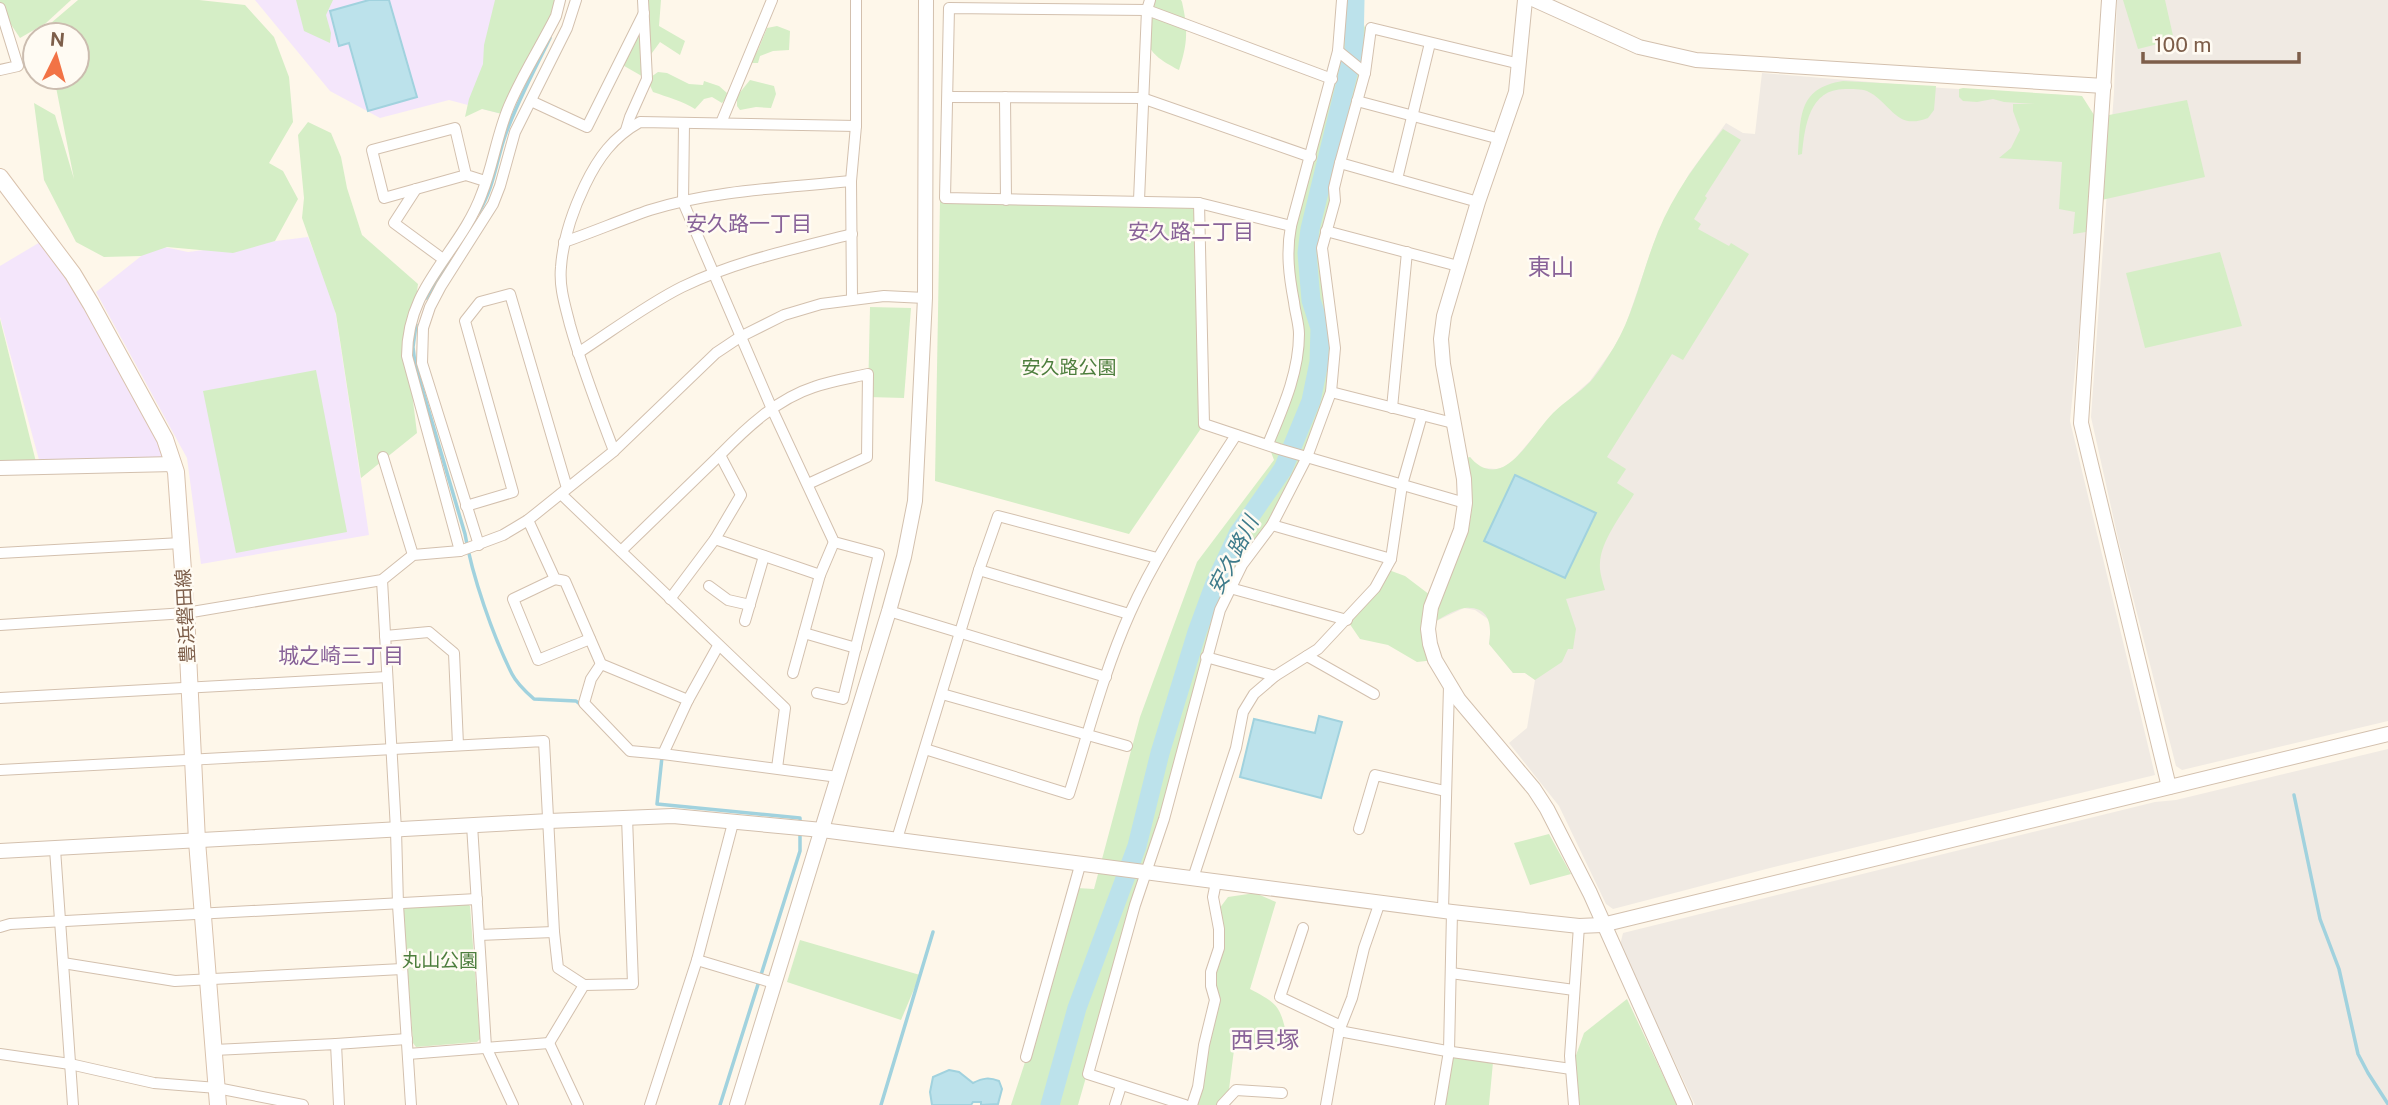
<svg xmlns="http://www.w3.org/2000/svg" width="2388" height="1105" viewBox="0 0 2388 1105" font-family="'Public Sans','Noto Sans JP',sans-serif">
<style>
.industrial{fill:#f0eae3}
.education{fill:#f4e6fb}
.green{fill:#d5eec6}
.water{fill:#bce2eb;stroke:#a1d2de;stroke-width:2}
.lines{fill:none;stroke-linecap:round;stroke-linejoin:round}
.stream{stroke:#a1d2de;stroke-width:3.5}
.river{stroke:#bce2eb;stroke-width:19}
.minor-casing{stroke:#d3c0ae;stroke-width:12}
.tertiary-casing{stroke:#d3c0ae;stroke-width:16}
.secondary-casing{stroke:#d9c2ad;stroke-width:18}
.minor{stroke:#fff;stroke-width:10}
.tertiary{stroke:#fff;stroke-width:14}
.secondary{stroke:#fff;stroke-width:16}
.labels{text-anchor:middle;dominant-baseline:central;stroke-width:5;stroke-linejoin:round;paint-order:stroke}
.park-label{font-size:19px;fill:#4d7e3d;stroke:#fffbf3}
.street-label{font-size:19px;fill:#7d5e4a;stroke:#fffbf3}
.neighbourhood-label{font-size:21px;fill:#886298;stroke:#fffbf3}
.water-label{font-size:21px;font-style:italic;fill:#3e7b8b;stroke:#fffbf3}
.quarter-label{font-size:23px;fill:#886298;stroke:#fffbf3}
</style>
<rect width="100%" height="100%" fill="#fef7ea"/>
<g class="industrial">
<path d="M 2117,0 L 2388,0 L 2388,721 L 2182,770 L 2176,766 L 2119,543 L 2091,417 L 2114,92 Z"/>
<path d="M 1762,73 L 1942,88 L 2082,96 L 2088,238 L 2070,421 L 2155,775 L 1770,868 L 1613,909 L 1606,904 L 1559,806 L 1509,743 L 1527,728 L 1535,680 L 1525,673 L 1513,673 L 1489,644 L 1491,625 L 1488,619 L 1475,610 L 1464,608 L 1428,625 L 1443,575 L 1465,540 L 1472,520 L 1470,457 L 1476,465 L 1482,468 L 1497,469 L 1504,467 L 1513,461 L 1554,413 L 1590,381 L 1613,349 L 1625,327 L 1658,231 L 1689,174 L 1726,123 L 1743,133 L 1755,134 Z"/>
<path d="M 2388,749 L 2388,1105 L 1695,1105 L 1620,945 L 1623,933 L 2155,802 L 2176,800 Z"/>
</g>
<g class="education">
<path d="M 255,0 L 548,0 L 510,105 L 498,113 L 449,100 L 380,118 L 330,91 Z"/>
<path d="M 308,237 L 334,302 L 369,535 L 201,564 L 187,458 L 96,292 L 155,245 L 188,252 Z"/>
<path d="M 47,238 L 174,464 L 41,467 L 0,317 L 0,266 Z"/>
</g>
<g class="green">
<path d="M 0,0 L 71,0 L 46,23 L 20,38 L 0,8 Z"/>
<path d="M 78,0 L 199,0 L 245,5 L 274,37 L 289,77 L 293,122 L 269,163 L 283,171 L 298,199 L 275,241 L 233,253 L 167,247 L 141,256 L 104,257 L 76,242 L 44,180 L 34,103 L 55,115 L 74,179 L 54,77 L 77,77 L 77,35 L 51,35 L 51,23 Z"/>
<path d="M 296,0 L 333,0 L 326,15 L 331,33 L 330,43 L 304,31 Z"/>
<path d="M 495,0 L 560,0 L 506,115 L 482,109 L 465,117 L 469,99 L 483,64 L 484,45 Z"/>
<path d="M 644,0 L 661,0 L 659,26 L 685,41 L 680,55 L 660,42 L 649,57 L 648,79 L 658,72 L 667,73 L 689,84 L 703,85 L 704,81 L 719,86 L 727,93 L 726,99 L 722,103 L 712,97 L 704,99 L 695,109 C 683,101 667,97 653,92 L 647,79 L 619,63 Z"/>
<path d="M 1151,0 L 1181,0 L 1182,2 C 1188,29 1188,43 1179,70 C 1140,50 1144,40 1151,0 Z"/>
<path d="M 1341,0 L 1362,0 L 1364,25 L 1370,40 L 1323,253 L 1331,321 L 1331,392 L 1301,469 L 1232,580 L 1199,686 L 1078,1105 L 1011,1105 L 1040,1016 L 1077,888 L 1094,889 L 1140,717 L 1197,562 L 1274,460 L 1268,444 L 1294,372 L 1299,334 L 1288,242 L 1330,85 Z"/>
<path d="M 2123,0 L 2165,0 L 2174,40 L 2138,49 Z"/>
<path d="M 777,26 L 790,31 L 789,50 L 773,51 L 760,56 L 758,63 L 750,63 L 758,50 L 767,28 Z"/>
<path d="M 750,80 L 774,86 L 776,94 L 771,108 L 756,107 L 740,110 L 737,106 L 737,96 Z"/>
<path d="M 1843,81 L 1936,86 L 1934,110 L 1928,118 C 1895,131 1892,103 1867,91 C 1861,89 1852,89 1845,89 C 1809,89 1805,126 1802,154 L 1798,155 C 1801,118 1797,88 1843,81 Z"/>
<path d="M 1963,88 L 2082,96 L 2096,118 L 2089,229 L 2086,232 L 2073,234 L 2075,212 L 2059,209 L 2062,162 L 1999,158 L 2011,148 L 2020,130 L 2013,111 L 2013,104 L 2034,104 L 2004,102 L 1993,99 L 1977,102 L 1963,101 L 1959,97 L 1959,89 Z"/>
<path d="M 2187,100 L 2205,177 L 2097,201 L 2109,115 Z"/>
<path d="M 308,122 L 331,133 L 341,157 L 347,188 L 362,235 L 418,284 L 408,361 L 417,433 L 361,478 L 336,314 L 302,218 L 304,198 L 298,135 Z"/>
<path d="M 1723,129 L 1741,140 L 1705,196 L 1707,198 L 1694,219 L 1701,224 L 1698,229 L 1729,246 L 1731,243 L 1749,254 L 1683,360 L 1672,354 L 1607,457 L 1626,469 L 1617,483 L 1634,494 C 1623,513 1601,540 1600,563 C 1599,572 1603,582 1605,590 L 1566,599 L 1576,629 L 1573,649 L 1568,649 L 1562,662 L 1535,680 L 1525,673 L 1513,673 L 1489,644 C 1492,626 1490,606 1465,608 C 1454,609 1439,620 1428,625 L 1435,660 L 1417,662 L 1388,645 L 1360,639 L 1347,620 L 1386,569 L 1405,576 L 1430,595 C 1465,545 1482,521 1466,458 L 1470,457 C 1478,467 1490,473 1503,467 C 1522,458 1538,428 1553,413 C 1564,402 1579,393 1590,382 C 1599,372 1607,358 1614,347 C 1635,312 1642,270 1658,232 C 1673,194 1698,161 1723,129 Z"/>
<path d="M 940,200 L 1199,203 L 1204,424 L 1129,534 L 935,481 Z"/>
<path d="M 2220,252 L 2242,326 L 2145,348 L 2126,273 Z"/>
<path d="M 870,307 L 911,308 L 904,398 L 868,397 Z"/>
<path d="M 0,319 L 36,462 L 0,463 Z"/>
<path d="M 316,370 L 347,532 L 236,553 L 203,391 Z"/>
<path d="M 1549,834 L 1571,874 L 1530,885 L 1514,843 Z"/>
<path d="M 1255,893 L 1276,902 L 1250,989 C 1278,1004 1280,1005 1287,1037 L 1282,1045 L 1235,1042 L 1228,1097 L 1225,1105 L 1191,1105 L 1194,1077 L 1215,1000 L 1211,972 L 1219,948 L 1216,913 L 1228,897 Z"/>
<path d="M 466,903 L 470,906 L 480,1039 L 477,1042 L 416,1047 L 413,1043 L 403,911 L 406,907 Z"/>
<path d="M 800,940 L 920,975 L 901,1020 L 787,982 Z"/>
<path d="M 1627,999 L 1677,1105 L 1579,1105 L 1574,1061 L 1584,1033 Z"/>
<path d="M 1452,1052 L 1493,1062 L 1489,1105 L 1444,1105 Z"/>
</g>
<g class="water">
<path d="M 369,0 L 389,0 L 417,97 L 368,111 L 349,43 L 339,46 L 330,11 Z"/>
<path d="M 1515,475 L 1596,513 L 1565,578 L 1484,541 Z"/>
<path d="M 1319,716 L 1342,722 L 1321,798 L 1240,777 L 1254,719 L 1315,733 Z"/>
<path d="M 949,1070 L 959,1072 L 973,1083 C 983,1078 989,1077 999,1081 L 1002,1089 L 998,1104 L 981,1105 L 981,1102 L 973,1102 L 971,1105 L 932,1105 L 930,1092 L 933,1077 Z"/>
</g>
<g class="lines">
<g class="stream">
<path d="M 479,212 C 493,189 496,164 504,139 C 516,104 534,71 550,38"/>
<path d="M 426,298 L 450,260"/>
<path d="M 416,325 L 413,347 L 415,364 L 465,534 C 472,576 493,636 512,674 C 517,684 526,692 534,699 L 576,701 L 581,705"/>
<path d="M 662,757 L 657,804 L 800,818 L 800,825"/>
<path d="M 2294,795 L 2320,919 L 2339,969 L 2358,1054 L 2368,1073 L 2388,1104"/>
<path d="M 720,1105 L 800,851 L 800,832"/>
<path d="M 881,1105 L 933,932"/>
</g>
<path class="river" d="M 1050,1105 L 1077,1008 L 1137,846 L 1160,753 L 1197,632 L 1215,583 L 1238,534 L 1283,469 L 1311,401 L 1319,362 L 1320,328 L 1311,300 L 1307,253 L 1310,229 L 1354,49 L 1355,0"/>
<defs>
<g id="minor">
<path d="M 0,8 L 18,66 L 0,70"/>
<path d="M 1338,51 L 1365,73"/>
<path d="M 948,97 L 1142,98 L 1311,157"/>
<path d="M 1005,97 L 1006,200"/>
<path d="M 531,101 L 587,127 L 644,13"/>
<path d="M 1357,101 L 1500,139"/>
<path d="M 684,123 L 683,202 L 772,409 L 834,542 L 879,554 L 843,699 L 817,693"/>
<path d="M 721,123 L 772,0"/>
<path d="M 626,130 L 630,117 L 647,79 L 643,0"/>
<path d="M 466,175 L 384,198 L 372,150 L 455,128 L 466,175 L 485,181"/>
<path d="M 1397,179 L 1430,43"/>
<path d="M 416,189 L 394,223 L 443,259"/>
<path d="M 1139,200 L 1147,10 L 1150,0"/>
<path d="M 1478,202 L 1340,163 L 1365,73 L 1371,28 L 1520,64"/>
<path d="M 1199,203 L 1204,424 L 1279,449 L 1465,503"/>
<path d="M 1291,226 L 1199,203 L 945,198 L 949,8 L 1147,10 L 1332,79"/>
<path d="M 1326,231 L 1458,266"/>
<path d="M 564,242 C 593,232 621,220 650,210 C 714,190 784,188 851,181"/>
<path d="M 852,298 L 851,181 L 856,126 L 856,0"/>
<path d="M 578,353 C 612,331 646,305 682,287 C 736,261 794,249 852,234"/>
<path d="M 1331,392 L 1453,423"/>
<path d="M 1392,408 L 1407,252"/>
<path d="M 1268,444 C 1282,410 1299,373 1299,334 C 1299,324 1295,312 1294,302 C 1289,276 1286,252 1291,226 L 1338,51 L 1342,0"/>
<path d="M 614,451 C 598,409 582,368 570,325 C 565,305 559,287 561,267 C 563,239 573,210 585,185 C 598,158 613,137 640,122 L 856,126"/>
<path d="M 383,457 L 413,555"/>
<path d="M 561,494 L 785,708 L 777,768"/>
<path d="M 466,506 L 513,492 L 465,321 L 480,302 L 510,294 L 567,488"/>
<path d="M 528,520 L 555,579 L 565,581 L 601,664 L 688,700 L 663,754 L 838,777"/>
<path d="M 1272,525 L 1391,559"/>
<path d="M 715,539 L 820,575"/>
<path d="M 479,545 L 422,363 L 423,328 L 430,307 L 441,286 L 493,204 L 500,186 L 515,132 L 567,28 L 576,0"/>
<path d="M 460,551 L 407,356 C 407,284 460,254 482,193 C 493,165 497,134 509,106 C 522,75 541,46 556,16 L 560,0"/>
<path d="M 621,551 L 720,455"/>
<path d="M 0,553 L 181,543"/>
<path d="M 979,570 L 1129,614"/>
<path d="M 555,579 L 513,599 L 538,660 L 590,639"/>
<path d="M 382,580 L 396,830 L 398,905 L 411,1105"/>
<path d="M 709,586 L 728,600 L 750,605"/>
<path d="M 1230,588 L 1347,620"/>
<path d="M 670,599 L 715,539 L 741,495 L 720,455 C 746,428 777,399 814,387 C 831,381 850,378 868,374 L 867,457 L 808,484"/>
<path d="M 889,611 L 1106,677"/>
<path d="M 745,621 L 764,556"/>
<path d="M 0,625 L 186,613 L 382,580 L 413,555 L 460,551 L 503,535 L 528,520 L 614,451 L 716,353 L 740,337 L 784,315 L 821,304 L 884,296 L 925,298"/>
<path d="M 804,633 L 856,648"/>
<path d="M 385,636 L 429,632 L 454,653 L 458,745"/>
<path d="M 1307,656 L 1374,694"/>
<path d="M 1206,657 L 1275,676"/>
<path d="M 601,664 L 591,679 L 584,703 L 630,751 L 663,754"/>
<path d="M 793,673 L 820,575 L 834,542"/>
<path d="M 942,694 L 1127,746"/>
<path d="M 0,698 L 387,677"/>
<path d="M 688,700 L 718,646"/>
<path d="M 925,749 L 1069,794 C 1088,734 1104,671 1130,613 C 1158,550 1199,493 1236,435"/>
<path d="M 0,770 L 544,741 L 554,932 L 558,968 L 584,985 L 633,984 L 627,817"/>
<path d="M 472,825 L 486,1047 L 513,1105"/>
<path d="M 1359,829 L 1375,775 L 1445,791"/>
<path d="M 897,839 L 979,570 L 998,516 L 1157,558"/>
<path d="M 55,849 L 73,1105"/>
<path d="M 1193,878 L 1236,748 L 1243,712 L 1254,694 L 1275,676 L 1318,649 L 1375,588 L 1391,559 L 1402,485 L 1422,415"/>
<path d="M 1443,910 L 1449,686"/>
<path d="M 0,927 L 10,924 L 477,899"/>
<path d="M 1303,928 L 1280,997 L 1341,1026"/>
<path d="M 479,935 L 554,932"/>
<path d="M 697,960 L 774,983"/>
<path d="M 63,963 L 175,981 L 402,969"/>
<path d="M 1451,973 L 1574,990"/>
<path d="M 1339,1031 L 1452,1052 L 1571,1069"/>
<path d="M 549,1043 L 584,985"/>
<path d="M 549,1043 L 578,1105"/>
<path d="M 336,1044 L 407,1039"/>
<path d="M 214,1050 L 336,1044 L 339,1105"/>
<path d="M 0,1054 L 70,1064 L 154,1083 L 217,1088 L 303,1105"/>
<path d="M 408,1054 L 549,1043"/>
<path d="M 1026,1057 L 1081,862"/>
<path d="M 650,1105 L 697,960 L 733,823"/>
<path d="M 1115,1105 L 1121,1086"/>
<path d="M 1185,1105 L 1088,1074 L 1135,905 L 1164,819 L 1220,610 L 1242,565 L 1272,525 L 1307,457 L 1331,392 L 1335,348 L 1322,248 L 1335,201 L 1334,188 L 1340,163"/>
<path d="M 1192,1105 L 1198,1087 L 1204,1045 L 1215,1000 L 1211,986 L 1211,972 L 1219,948 L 1219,929 L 1213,897 L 1216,882"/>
<path d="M 1222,1105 L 1236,1090 L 1282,1093"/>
<path d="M 1326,1105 L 1339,1031 L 1352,998 L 1364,948 L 1380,902"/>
<path d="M 1440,1105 L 1449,1051 L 1452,912"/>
<path d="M 1574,1105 L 1570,1056 L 1579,926"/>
</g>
<g id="tertiary">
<path d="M 1525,0 L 1516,92 L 1478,202 L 1444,316 L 1441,339 L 1443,364 L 1464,479 L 1465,503 L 1461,530 L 1431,607 L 1428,629 L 1430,644 L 1435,660 L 1459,700 L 1534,789 L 1547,809 L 1590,893 L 1685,1105"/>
<path d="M 1535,0 L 1639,47 L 1696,60 L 2104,86"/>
<path d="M 2109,0 L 2081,423 L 2169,787"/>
<path d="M 0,468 L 174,464"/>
<path d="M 0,851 L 549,821 L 673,816 L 822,830 L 1452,912 L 1579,926 L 1602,925 L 2388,734"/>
<path d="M 737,1105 L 889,611 L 904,557 L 915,501 L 925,298 L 926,0"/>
</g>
<path id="secondary" d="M 0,177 L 73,274 L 91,304 L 165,439 L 176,472 L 186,613 L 197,841 L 218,1105"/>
</defs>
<use href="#minor" class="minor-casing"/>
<use href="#tertiary" class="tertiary-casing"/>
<use href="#secondary" class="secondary-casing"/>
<use href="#minor" class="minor"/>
<use href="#tertiary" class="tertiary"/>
<use href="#secondary" class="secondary"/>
</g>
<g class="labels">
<g class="park-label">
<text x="1069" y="367">安久路公園</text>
<text x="440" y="960">丸山公園</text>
</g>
<g class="street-label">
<text transform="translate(185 616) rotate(-93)">豊浜磐田線</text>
</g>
<g class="neighbourhood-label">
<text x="749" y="223">安久路一丁目</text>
<text x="1191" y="231">安久路二丁目</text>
<text x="341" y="655">城之崎三丁目</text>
</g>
<g class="water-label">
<text transform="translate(1233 555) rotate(-63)">安久路川</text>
</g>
<g class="quarter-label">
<text x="1551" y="266">東山</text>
<text x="1265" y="1039">西貝塚</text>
</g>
</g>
<g transform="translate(56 56) rotate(5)"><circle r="33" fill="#fffbf3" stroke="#cbbcaf" stroke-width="2"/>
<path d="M0-5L12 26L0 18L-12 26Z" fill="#f27346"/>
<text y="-10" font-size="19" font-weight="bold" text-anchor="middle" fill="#7d5e4a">N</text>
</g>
<path d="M2143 52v10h156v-10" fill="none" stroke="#7d5e4a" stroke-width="3.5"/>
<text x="2154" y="52" font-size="21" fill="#7d5e4a" stroke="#fffbf3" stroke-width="5" paint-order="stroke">100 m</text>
</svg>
